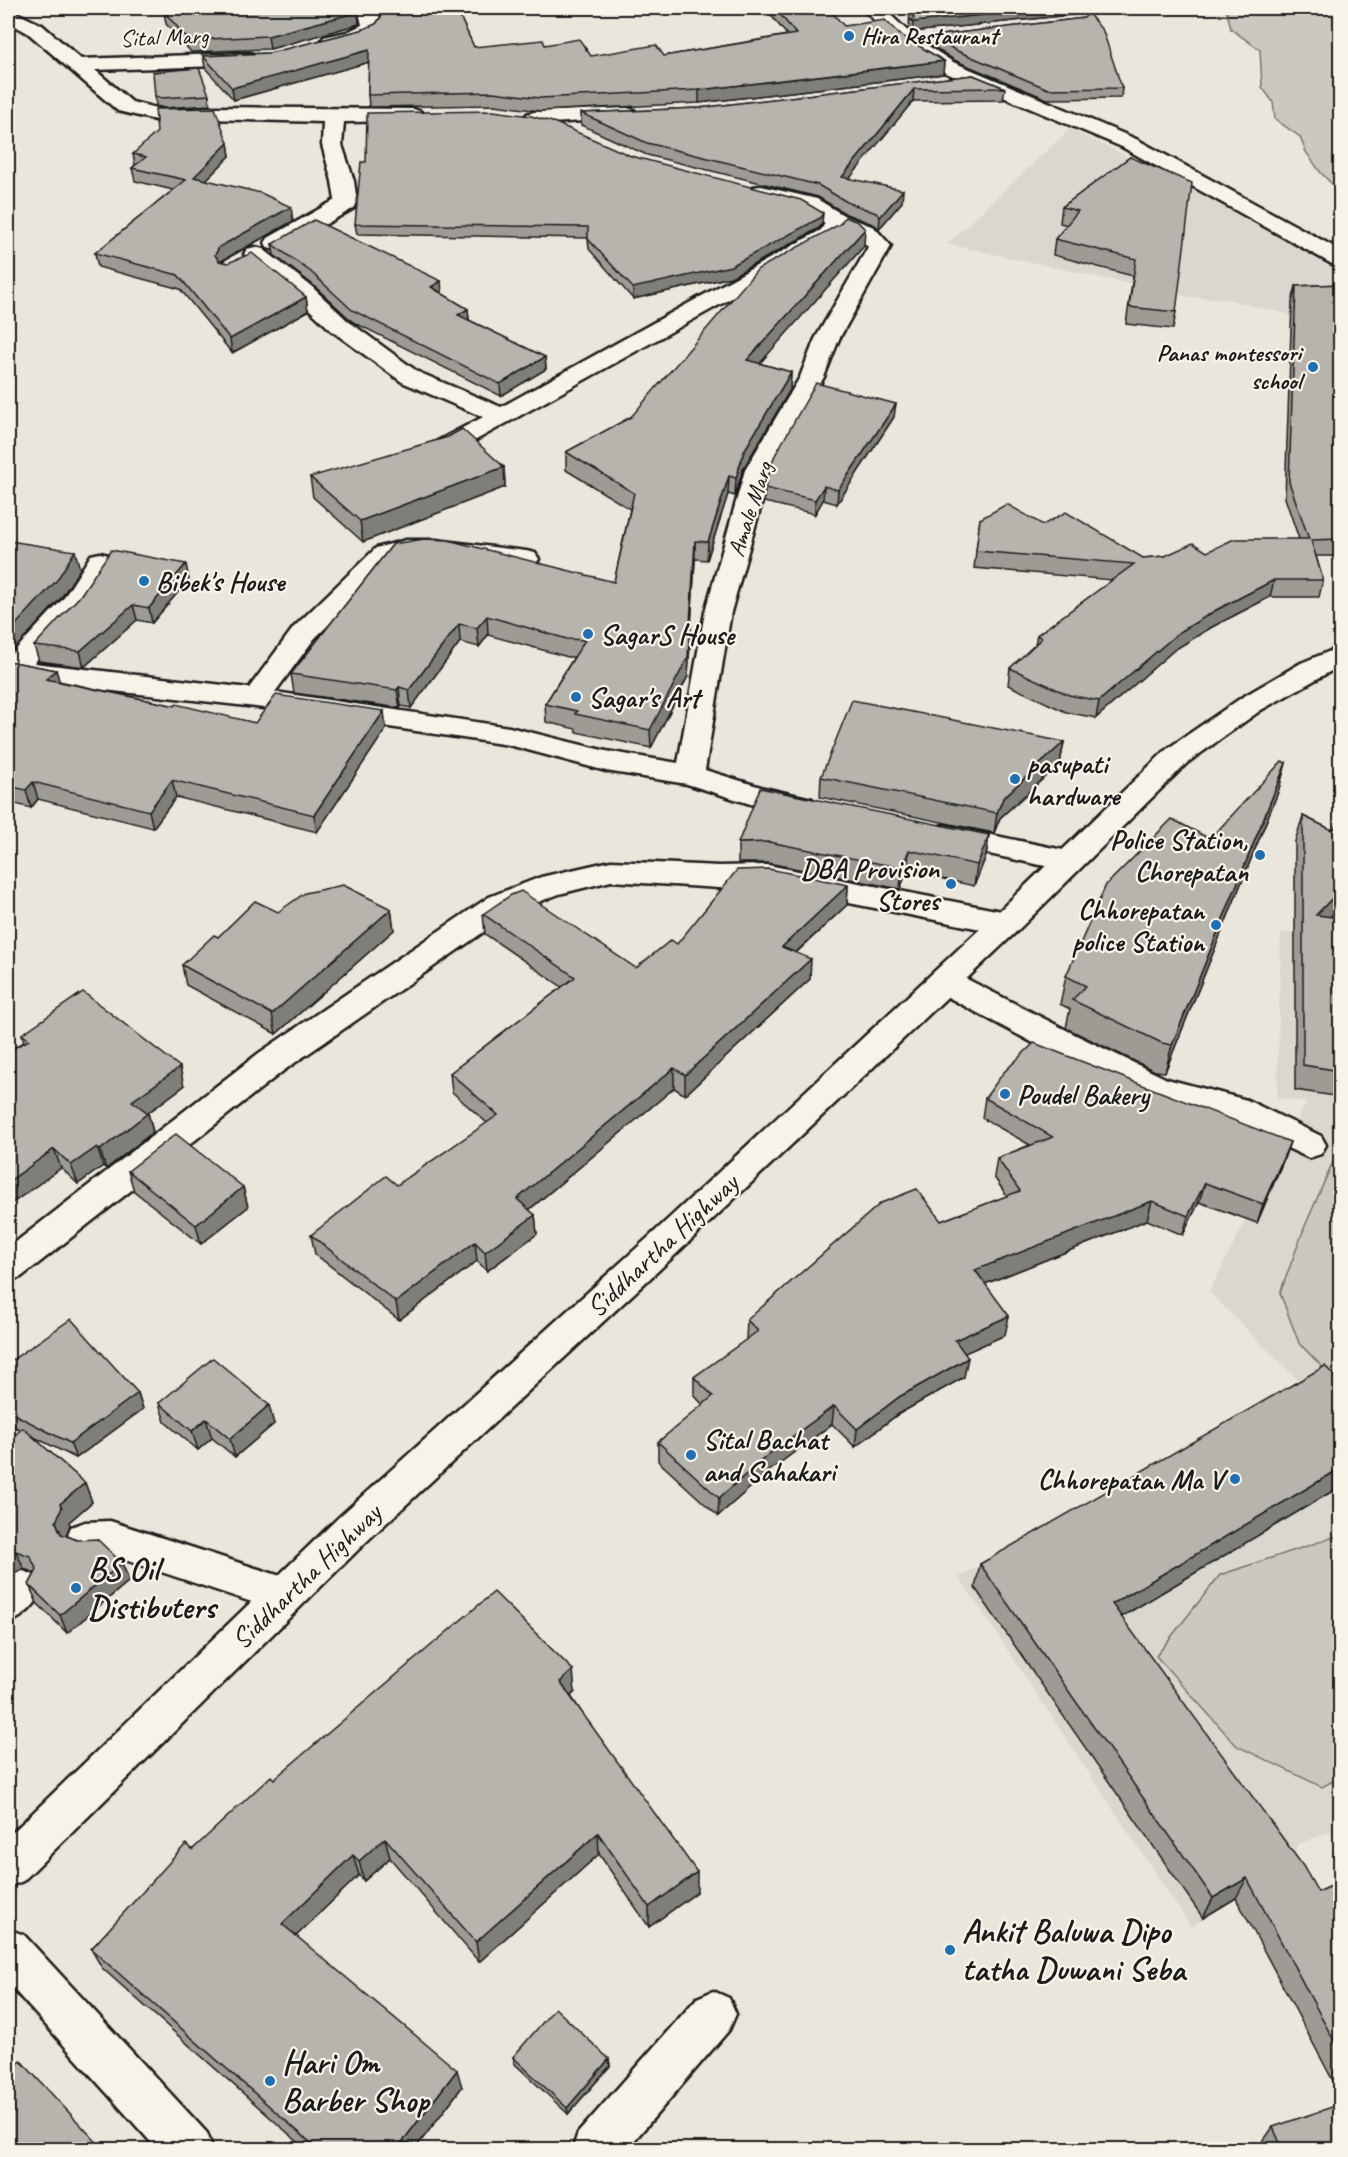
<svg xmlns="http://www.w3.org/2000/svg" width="1348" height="2157" viewBox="0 0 1348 2157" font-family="Caveat,sans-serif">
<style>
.built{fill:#dad7ce}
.green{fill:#ccc8c0;stroke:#74726e;stroke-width:1.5}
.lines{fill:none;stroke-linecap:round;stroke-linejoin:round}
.lane-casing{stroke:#1c1c1c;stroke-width:5}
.street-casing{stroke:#1c1c1c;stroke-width:5}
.highway-casing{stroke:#1c1c1c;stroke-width:5}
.lane{fill:#f7f3e8;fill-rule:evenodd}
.street{fill:#f7f3e8;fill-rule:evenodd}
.highway{fill:#f7f3e8;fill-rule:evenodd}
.wall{fill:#9d9b94;stroke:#1c1c1c;stroke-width:1.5}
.shaded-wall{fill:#7f7e78;stroke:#1c1c1c;stroke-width:1.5}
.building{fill:#b6b4ac;stroke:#1c1c1c;stroke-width:1.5}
.poi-dot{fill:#1f6fb2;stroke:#f7f3e8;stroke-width:2}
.labels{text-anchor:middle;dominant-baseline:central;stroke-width:4.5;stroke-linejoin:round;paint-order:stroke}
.far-poi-label{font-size:24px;font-weight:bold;fill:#1c1c1c;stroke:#f7f3e8;text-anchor:start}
.far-street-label{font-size:24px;fill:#1c1c1c;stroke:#f7f3e8}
.poi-label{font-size:28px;font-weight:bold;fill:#1c1c1c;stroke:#f7f3e8;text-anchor:start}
.street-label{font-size:28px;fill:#1c1c1c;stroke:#f7f3e8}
.near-poi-label{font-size:33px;font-weight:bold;fill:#1c1c1c;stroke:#f7f3e8;text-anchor:start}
</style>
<rect width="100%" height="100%" fill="#eae6dc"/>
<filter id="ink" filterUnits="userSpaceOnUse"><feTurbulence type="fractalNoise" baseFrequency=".0167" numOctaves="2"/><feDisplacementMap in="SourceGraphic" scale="12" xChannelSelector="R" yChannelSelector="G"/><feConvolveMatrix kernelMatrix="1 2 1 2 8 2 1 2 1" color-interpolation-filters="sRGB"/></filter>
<g filter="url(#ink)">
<g class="built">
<path d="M 1070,129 L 1225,203 L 1340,265 L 1340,327 L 1226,299 L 1190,297 L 947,244 Z"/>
<path d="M 1281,932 L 1340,939 L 1340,1828 L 1298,1844 L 1289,1864 L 1191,1927 L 959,1577 L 1298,1380 L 1209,1292 L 1306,1103 L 1277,1097 Z"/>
</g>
<g class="green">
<path d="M 1226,8 L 1340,8 L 1340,192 L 1321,173 L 1306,152 L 1300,137 L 1275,119 L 1273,102 L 1262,87 L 1260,50 L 1231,29 Z"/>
<path d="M 1340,1156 L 1340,1385 L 1299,1343 L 1280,1293 L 1305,1226 L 1332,1164 Z"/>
<path d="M 1340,1535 L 1340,1777 L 1322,1787 L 1237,1746 L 1156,1656 L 1220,1575 Z"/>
</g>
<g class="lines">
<defs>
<g id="lane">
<path d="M 110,1521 L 299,1582 L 305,1595 L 299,1608 L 285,1613 L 110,1555 L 85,1556 L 71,1551 L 66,1539 L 71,1527 L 85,1522 Z"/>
<path d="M 23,1571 L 37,1576 L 43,1589 C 36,1605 24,1617 8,1623 L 8,1577 Z"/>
</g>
<g id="street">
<path d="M 358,8 L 377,8 L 382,25 C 371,41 342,50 324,45 L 321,41 L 324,37 L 347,32 L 362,25 Z"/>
<path d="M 862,8 L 883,8 L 913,36 L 953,62 L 1136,139 L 1340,250 L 1340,266 L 1332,264 L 1122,147 L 939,70 L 899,44 Z"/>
<path d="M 8,9 L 42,25 L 81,59 L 249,53 L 256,55 L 259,59 L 256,63 L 249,65 L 95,70 L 132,102 L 164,110 L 208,107 L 413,109 L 420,111 L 423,115 L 420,119 L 413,121 L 344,122 L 342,145 L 354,181 L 357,203 L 354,208 L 284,248 L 276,250 L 268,248 L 265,243 L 268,238 L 335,200 L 332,181 L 322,145 L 323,122 L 208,119 L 164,122 L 118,111 L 28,33 L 8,22 Z"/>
<path d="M 627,108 L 634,110 L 637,114 L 634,118 L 534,124 L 527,122 L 524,118 L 527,114 L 534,112 Z"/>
<path d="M 761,186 L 817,199 L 845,216 L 874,227 L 891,246 L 839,339 L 824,377 L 771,470 L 731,612 L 705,770 L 764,788 L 812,799 L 817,806 L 812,813 L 802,816 L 760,807 L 687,784 L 606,771 L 509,745 L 256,707 L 42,683 L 8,676 L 8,658 L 63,599 L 91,555 L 100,553 L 109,555 L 113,561 L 82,610 L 34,663 L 249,688 L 294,627 L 376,548 L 406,540 L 436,540 L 526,551 L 535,553 L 539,559 L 535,565 L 526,567 C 486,562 433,548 394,560 L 314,639 L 275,692 L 509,727 L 606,751 L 678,763 L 705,612 L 745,470 L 800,377 L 815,339 L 868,247 L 858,237 L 843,231 L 838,239 L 449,455 L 426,460 L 417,458 L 414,453 L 417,448 L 432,444 L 483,417 L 402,382 L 332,331 L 295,296 L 244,254 L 247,249 L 255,247 L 263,249 L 311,286 L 348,321 L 418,372 L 501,407 L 821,230 L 825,223 L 801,209 L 753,197 L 750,192 L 753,187 Z"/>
<path d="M 944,825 L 1068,851 L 1079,854 L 1083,861 L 1079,868 L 1068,871 L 933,842 L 929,835 L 933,828 Z"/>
<path d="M 611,861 L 719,866 L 768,865 L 1006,912 L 1017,915 L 1021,923 L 1017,931 L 1006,934 L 768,887 L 719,888 L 611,881 L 559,894 L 511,913 L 283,1071 L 21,1277 L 8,1281 L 8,1248 L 259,1053 L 489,897 L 541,877 Z"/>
<path d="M 944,969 L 955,973 L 1076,1035 L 1167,1079 L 1247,1100 L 1321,1136 L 1326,1145 L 1321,1154 L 1309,1158 L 1226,1119 L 1146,1098 L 1052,1053 L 933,989 L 928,981 L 933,973 Z"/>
<path d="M 8,1929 L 24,1935 L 207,2133 L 213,2150 L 158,2150 L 8,1983 Z"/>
<path d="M 713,1991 L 729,1998 L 736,2014 L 729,2030 L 626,2150 L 572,2150 L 578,2133 L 697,1998 Z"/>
</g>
<path id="highway" d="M 1340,647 L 1340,666 L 1261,710 L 1187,763 L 1017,931 L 674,1256 L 367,1541 L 23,1881 L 8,1887 L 8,1837 L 339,1517 L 650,1236 L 995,915 L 1167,749 L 1241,698 L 1301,663 Z"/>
</defs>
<use href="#lane" class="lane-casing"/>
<use href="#street" class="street-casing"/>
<use href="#highway" class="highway-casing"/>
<use href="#lane" class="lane"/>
<use href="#street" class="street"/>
<use href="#highway" class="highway"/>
</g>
<g class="wall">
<path d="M 379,8 L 456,8 L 474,47 L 545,45 L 591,56 L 664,56 L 787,35 L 765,8 L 791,8 L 792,11 L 844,26 L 899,34 L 944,61 L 943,74 L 699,103 L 540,111 L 494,105 L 369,107 L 368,95 L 369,62 L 234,100 L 205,68 L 203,56 L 270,53 L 361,30 L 376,24 L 381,16 Z"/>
<path d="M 954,8 L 1080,8 L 1079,14 L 912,32 L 909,29 L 910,9 Z"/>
<path d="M 164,12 L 359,24 L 270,49 L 191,52 L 166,24 Z"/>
<path d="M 1084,18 L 1122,88 L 1121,98 L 1047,99 L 954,60 L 931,45 L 932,36 Z"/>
<path d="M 973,75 L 1005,88 L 1003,100 L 913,101 L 849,178 L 902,202 L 879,229 L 875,225 L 846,214 L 818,197 L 647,155 L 581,125 L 581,113 L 699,108 Z"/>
<path d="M 209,95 L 210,105 L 164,108 L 156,106 L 155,96 Z"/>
<path d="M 228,143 L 230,156 L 206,180 L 293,221 L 221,262 L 306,297 L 308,311 L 232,353 L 180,289 L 98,267 L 95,253 L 173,190 L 135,181 L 132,168 L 135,165 L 133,154 Z"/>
<path d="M 631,156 L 822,224 L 819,228 L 731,277 L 633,299 L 589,249 L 588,238 L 357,234 L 355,224 Z"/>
<path d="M 1130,157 L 1176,312 L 1173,329 L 1126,324 L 1133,276 L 1053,255 L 1055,239 L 1067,225 L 1060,223 L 1062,207 Z"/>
<path d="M 272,244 L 441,293 L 468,309 L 469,320 L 545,357 L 546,369 L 501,396 L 353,322 L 312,284 L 274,255 Z"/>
<path d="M 864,246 L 759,363 L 791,372 L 790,390 L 743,469 L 735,496 L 728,494 L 707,560 L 695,559 L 688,676 L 651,748 L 576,732 L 576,729 L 546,722 L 545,704 L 574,657 L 568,657 L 488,635 L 479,647 L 460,642 L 411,708 L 401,706 L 400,708 L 294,693 L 291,674 L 393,544 L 614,582 L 630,509 L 566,470 L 566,452 L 631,417 Z"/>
<path d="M 1341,284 L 1341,321 L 1338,325 L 1341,352 L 1341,556 L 1316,556 L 1323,580 L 1319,597 L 1270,597 L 1212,627 L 1174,650 L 1096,718 L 1066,712 L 1008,685 L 1010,668 L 1035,645 L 1037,635 L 1113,580 L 974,568 L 980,519 L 1043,525 L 1143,558 L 1207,552 L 1299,539 L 1285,498 L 1292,302 L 1296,286 Z"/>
<path d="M 894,417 L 837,504 L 823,500 L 815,514 L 764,502 L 765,488 Z"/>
<path d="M 504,467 L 505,487 L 363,542 L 313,497 L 310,477 Z"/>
<path d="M 189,579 L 152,623 L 137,620 L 84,667 L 39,661 L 34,646 Z"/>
<path d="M 8,661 L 56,670 L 59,681 L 255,723 L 386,729 L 317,832 L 176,797 L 153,828 L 38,799 L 31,808 L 8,802 Z"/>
<path d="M 1064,742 L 1060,763 L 1000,818 L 994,833 L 820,797 L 821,777 Z"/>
<path d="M 1286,763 L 1278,792 L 1165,1072 L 1155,1071 L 1066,1028 L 1070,1009 L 1060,1004 L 1066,976 L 1210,839 Z"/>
<path d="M 1303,816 L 1332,830 L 1341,821 L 1341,905 L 1330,917 L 1341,918 L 1341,1097 L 1295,1090 L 1295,841 Z"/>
<path d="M 989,835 L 986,856 L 974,886 L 907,871 L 900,889 L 768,863 L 738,863 L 738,843 Z"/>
<path d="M 848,885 L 847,905 L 796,953 L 810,979 L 685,1095 L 674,1088 L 529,1210 L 535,1215 L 537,1234 L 487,1271 L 477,1261 L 399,1320 L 315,1254 L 311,1235 L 397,1185 L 487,1123 L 452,1092 L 450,1073 L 562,987 L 485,934 L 483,914 L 636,968 L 677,944 Z"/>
<path d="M 391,909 L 394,930 L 276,1034 L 186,985 L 182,965 L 218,937 L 278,912 Z"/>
<path d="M 22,1034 L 184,1086 L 148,1113 L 153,1132 L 106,1169 L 103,1166 L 78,1184 L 61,1168 L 8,1206 L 8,1051 L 24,1042 Z"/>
<path d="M 985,1098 L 1290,1142 L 1283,1161 L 1257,1223 L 1199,1202 L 1183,1235 L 1147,1220 L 985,1284 L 1005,1335 L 964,1353 L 964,1377 L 897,1415 L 855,1447 L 832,1424 L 769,1471 L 718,1516 L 658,1461 L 658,1442 L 703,1405 L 694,1395 L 694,1377 L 746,1340 L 747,1320 L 941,1221 L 1007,1196 L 994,1177 L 997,1158 L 1030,1145 L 982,1118 Z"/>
<path d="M 128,1171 L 243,1187 L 248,1207 L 201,1244 L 134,1191 Z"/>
<path d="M 8,1363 L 138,1393 L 143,1409 L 76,1458 L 32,1436 L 85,1483 L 92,1502 L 69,1522 L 70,1525 L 66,1535 L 122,1563 L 129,1581 L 67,1633 L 37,1603 L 29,1585 L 35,1573 L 24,1569 L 8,1575 L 21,1430 L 8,1423 Z"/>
<path d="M 1341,1383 L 1341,1486 L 1121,1617 L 1318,1892 L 1341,1882 L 1341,2096 L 1236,1898 L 1203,1918 L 975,1588 L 980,1564 Z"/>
<path d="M 159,1403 L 274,1424 L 235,1457 L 212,1438 L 198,1450 L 165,1422 Z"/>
<path d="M 575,1692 L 571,1696 L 697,1892 L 649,1927 L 599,1854 L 479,1962 L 390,1858 L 364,1881 L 359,1875 L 296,1936 L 462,2087 L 414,2150 L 307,2150 L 102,1968 L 91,1949 L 192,1850 L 274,1779 Z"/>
<path d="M 513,2057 L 609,2059 L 610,2066 L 568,2114 L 515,2064 Z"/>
<path d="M 1273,2127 L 1341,2150 L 1264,2150 L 1261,2144 Z"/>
</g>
<g class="shaded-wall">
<path d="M 1052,8 L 1080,8 L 1079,14 L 912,32 L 913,22 Z"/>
<path d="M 358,12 L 359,24 L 270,49 L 268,36 Z"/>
<path d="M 369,50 L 370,62 L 234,100 L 232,88 Z"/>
<path d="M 944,61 L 943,74 L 699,103 L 699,90 Z"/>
<path d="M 914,89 L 913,101 L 841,189 L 842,177 Z"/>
<path d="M 228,143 L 230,156 L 196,190 L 194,177 Z"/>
<path d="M 903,190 L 902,202 L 879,229 L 880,217 Z"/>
<path d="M 291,207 L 293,221 L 221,261 L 217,269 L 215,255 L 219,247 Z"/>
<path d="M 823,213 L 822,224 L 819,228 L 731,277 L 633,299 L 633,288 Z"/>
<path d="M 865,229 L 864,246 L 747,378 L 747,360 Z"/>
<path d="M 441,281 L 442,293 L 431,287 Z"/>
<path d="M 306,297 L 308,311 L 232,353 L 230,339 Z"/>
<path d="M 468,309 L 469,321 L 458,315 Z"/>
<path d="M 1341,311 L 1341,321 L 1333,332 L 1337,316 Z"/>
<path d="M 545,357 L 546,369 L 501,396 L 500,384 Z"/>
<path d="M 791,372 L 790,390 L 743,469 L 735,496 L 736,478 L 744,451 Z"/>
<path d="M 896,404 L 894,417 L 837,504 L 838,490 Z"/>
<path d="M 504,467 L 505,487 L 363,542 L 360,521 Z"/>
<path d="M 729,476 L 728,494 L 707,560 L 708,542 Z"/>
<path d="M 824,486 L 823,500 L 815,514 L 815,500 Z"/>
<path d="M 695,541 L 695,559 L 688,676 L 651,748 L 650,730 Z"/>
<path d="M 75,551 L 80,569 L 61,598 L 8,656 L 8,633 Z"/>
<path d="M 186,564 L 189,579 L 152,623 L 149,608 Z"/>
<path d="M 1274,580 L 1270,597 L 1212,627 L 1174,650 L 1096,718 L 1099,701 L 1178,633 L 1216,610 Z"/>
<path d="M 133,605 L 137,620 L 84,667 L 80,651 Z"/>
<path d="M 487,616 L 488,635 L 479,647 L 477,628 Z"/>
<path d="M 459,624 L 460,642 L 411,708 L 409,690 Z"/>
<path d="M 56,670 L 61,687 L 46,679 Z"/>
<path d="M 399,687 L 401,706 L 400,708 L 397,690 Z"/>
<path d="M 384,711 L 386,729 L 317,832 L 314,815 Z"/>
<path d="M 1064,742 L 1060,763 L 1000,818 L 994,833 L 997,813 L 1003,798 Z"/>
<path d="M 1286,763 L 1278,792 L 1165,1072 L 1172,1045 Z"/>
<path d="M 172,780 L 176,797 L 153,828 L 149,811 Z"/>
<path d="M 33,782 L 38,799 L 31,808 L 26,790 Z"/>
<path d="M 989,835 L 986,856 L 974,886 L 977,865 Z"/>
<path d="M 909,850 L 907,871 L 900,889 L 902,868 Z"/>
<path d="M 848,885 L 847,905 L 781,966 L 782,947 Z"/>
<path d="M 1341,889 L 1341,905 L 1309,940 L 1316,915 Z"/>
<path d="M 391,909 L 394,930 L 276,1034 L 272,1014 Z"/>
<path d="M 811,959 L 810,979 L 685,1095 L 685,1075 Z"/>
<path d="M 180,1067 L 184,1086 L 138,1120 L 132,1101 Z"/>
<path d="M 674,1068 L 674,1088 L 519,1218 L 517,1199 Z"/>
<path d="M 148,1113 L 153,1132 L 106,1169 L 100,1150 Z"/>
<path d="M 1290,1142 L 1283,1161 L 1257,1223 L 1263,1204 Z"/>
<path d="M 97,1147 L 103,1166 L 78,1184 L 71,1165 Z"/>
<path d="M 54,1149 L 61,1168 L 8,1206 L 8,1182 Z"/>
<path d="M 1205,1183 L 1199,1202 L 1183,1235 L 1188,1216 Z"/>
<path d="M 243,1187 L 248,1207 L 201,1244 L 196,1225 Z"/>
<path d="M 1152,1201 L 1147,1220 L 972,1289 L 975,1270 Z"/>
<path d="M 535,1215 L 537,1234 L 487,1271 L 485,1252 Z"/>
<path d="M 475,1242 L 477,1261 L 399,1320 L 396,1302 Z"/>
<path d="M 1009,1316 L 1005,1335 L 952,1359 L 955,1340 Z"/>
<path d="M 968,1358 L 964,1377 L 897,1415 L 855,1447 L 857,1429 L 899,1397 Z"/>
<path d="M 138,1393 L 143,1409 L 76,1458 L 70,1443 Z"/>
<path d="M 269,1405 L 274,1424 L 235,1457 L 230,1439 Z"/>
<path d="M 834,1406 L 832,1424 L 769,1471 L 718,1516 L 719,1498 L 770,1453 Z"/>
<path d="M 206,1419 L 212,1438 L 198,1450 L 192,1431 Z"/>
<path d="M 1341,1468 L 1341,1486 L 1104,1627 L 1112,1604 Z"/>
<path d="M 85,1483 L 92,1502 L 69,1522 L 70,1525 L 64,1540 L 56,1522 L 60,1504 Z"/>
<path d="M 16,1551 L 24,1569 L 8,1575 L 8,1554 Z"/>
<path d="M 122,1563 L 129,1581 L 67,1633 L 60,1615 Z"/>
<path d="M 573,1670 L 575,1692 L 562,1704 L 560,1682 Z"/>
<path d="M 598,1833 L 599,1854 L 479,1962 L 476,1942 Z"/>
<path d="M 385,1838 L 390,1858 L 364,1881 L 359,1861 Z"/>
<path d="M 353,1855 L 359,1875 L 289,1943 L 282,1924 Z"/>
<path d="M 697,1872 L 697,1892 L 649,1927 L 649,1907 Z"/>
<path d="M 1247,1878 L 1236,1898 L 1203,1918 L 1213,1898 Z"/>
<path d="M 609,2059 L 610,2066 L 568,2114 L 567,2108 Z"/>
<path d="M 457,2070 L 462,2087 L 414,2150 L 396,2150 Z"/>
</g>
<g class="building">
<path d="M 215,8 L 357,8 L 358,12 L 268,36 L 189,40 L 164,12 Z"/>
<path d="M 381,8 L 456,8 L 474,47 L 543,40 L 545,45 L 579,39 L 591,56 L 656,45 L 664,56 L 796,34 L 775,8 L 791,8 L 792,11 L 814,8 L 828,8 L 844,26 L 885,20 L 899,34 L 944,61 L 699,90 L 540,98 L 493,92 L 368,95 L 369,50 L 232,88 L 203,56 L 270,53 L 361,30 L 376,24 L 383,14 Z"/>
<path d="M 954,8 L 1052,8 L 913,22 L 910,20 L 914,19 L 910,9 Z"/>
<path d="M 1088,13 L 1103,31 L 1122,88 L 1048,89 L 955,50 L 932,36 L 1084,18 Z"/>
<path d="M 199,68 L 209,95 L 162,98 L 155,96 L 153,72 Z"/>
<path d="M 973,75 L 1005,88 L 914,89 L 842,177 L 903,190 L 880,217 L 876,213 L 847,202 L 818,185 L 647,143 L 581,113 L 699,108 Z"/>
<path d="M 215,108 L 228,143 L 194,177 L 261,193 L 291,207 L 219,247 L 215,255 L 219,261 L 228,263 L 252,253 L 306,297 L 230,339 L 178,275 L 95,253 L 186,180 L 132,168 L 146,157 L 133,154 L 157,132 L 155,109 Z"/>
<path d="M 493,111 L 531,116 L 556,123 L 631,156 L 801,200 L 823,213 L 820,218 L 731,266 L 633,288 L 588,239 L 588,227 L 355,224 L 361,162 L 366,162 L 367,113 Z"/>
<path d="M 1130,157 L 1192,183 L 1176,312 L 1129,307 L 1136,259 L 1055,239 L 1078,211 L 1062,207 Z"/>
<path d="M 845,217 L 858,222 L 865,229 L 747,360 L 791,372 L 744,451 L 736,478 L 729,476 L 708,542 L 695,541 L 688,657 L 650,730 L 575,714 L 577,711 L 545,704 L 585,640 L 567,639 L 487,616 L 477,628 L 459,624 L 409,690 L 399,687 L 397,690 L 291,674 L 393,544 L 424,539 L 448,540 L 614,582 L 634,493 L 566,452 L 631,417 L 758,269 L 840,224 Z"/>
<path d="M 314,220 L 441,281 L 431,287 L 468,309 L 458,315 L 545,357 L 500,384 L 352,310 L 311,272 L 272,244 Z"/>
<path d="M 1341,284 L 1341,311 L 1337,316 L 1341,352 L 1341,539 L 1311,540 L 1323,580 L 1274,580 L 1216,610 L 1178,633 L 1099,701 L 1069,695 L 1010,668 L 1042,638 L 1037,635 L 1134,564 L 976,551 L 980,519 L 1007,504 L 1043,525 L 1066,512 L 1143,558 L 1165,556 L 1193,543 L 1207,552 L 1234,539 L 1309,539 L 1289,482 L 1296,286 Z"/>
<path d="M 816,383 L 896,404 L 838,490 L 824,486 L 815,500 L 765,488 L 774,457 Z"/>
<path d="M 462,429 L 504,467 L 360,521 L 310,477 L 448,437 Z"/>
<path d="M 9,541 L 75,551 L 57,580 L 8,633 L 8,542 Z"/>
<path d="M 111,550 L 186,564 L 149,608 L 133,605 L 80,651 L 34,646 L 80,596 Z"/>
<path d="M 8,661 L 56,670 L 46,679 L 175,706 L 176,704 L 255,723 L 276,695 L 384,711 L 314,815 L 172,780 L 149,811 L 33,782 L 26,790 L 8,786 Z"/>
<path d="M 852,700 L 1064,742 L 1003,798 L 997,813 L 821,777 Z"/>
<path d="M 1282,761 L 1286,763 L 1172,1045 L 1162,1043 L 1072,1000 L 1086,986 L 1066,976 L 1106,885 L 1172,819 L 1210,839 Z"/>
<path d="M 760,788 L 989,835 L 977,865 L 909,850 L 902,868 L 769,842 L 738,843 Z"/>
<path d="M 1303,816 L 1332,830 L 1341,821 L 1341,889 L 1316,915 L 1341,918 L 1341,1071 L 1303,1065 Z"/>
<path d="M 769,869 L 848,885 L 782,947 L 811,959 L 685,1075 L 674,1068 L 517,1199 L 535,1215 L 485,1252 L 475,1242 L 396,1302 L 311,1235 L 386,1176 L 397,1185 L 498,1115 L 450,1073 L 575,977 L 483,914 L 511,895 L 521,891 L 636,968 L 671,940 L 677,944 L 737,870 Z"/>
<path d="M 343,885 L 391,909 L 272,1014 L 182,965 L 214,935 L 218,937 L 255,901 L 278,912 L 305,893 Z"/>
<path d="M 83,992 L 180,1067 L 132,1101 L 148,1113 L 100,1150 L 97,1147 L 71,1165 L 54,1149 L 8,1182 L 8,1051 L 29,1040 L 22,1034 Z"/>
<path d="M 1034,1043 L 1290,1142 L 1263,1204 L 1205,1183 L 1188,1216 L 1152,1201 L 975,1270 L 1009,1316 L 955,1340 L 968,1358 L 899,1397 L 857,1429 L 834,1406 L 770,1453 L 719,1498 L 658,1442 L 713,1396 L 694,1377 L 758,1331 L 747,1320 L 881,1203 L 917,1189 L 941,1221 L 1020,1191 L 997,1158 L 1053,1137 L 985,1098 L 1004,1072 Z"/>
<path d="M 176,1134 L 243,1187 L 196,1225 L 128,1171 Z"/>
<path d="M 71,1319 L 138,1393 L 70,1443 L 8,1411 L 8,1363 Z"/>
<path d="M 213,1358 L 269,1405 L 230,1439 L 206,1419 L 192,1431 L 159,1403 Z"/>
<path d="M 1325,1366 L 1341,1383 L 1341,1468 L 1112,1604 L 1303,1866 L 1318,1892 L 1341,1882 L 1341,2054 L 1247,1878 L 1213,1898 L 980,1564 Z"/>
<path d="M 23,1428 L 85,1483 L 60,1504 L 62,1507 L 56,1522 L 61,1534 L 77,1540 L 97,1539 L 122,1563 L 60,1615 L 29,1585 L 37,1570 L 30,1556 L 16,1551 L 8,1554 L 8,1441 Z"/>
<path d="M 494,1592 L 573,1670 L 560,1682 L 697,1872 L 649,1907 L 598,1833 L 476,1942 L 385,1838 L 359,1861 L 353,1855 L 282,1924 L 457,2070 L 396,2150 L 319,2150 L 91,1949 L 186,1844 L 192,1850 L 271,1776 L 274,1779 Z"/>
<path d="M 555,2008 L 609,2059 L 567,2108 L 513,2057 Z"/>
<path d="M 21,2061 L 104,2150 L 8,2150 L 8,2075 Z"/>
<path d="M 1341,2104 L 1341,2150 L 1283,2150 L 1273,2127 Z"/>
</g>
</g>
<g class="poi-dot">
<circle cx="849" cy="36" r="6"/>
<circle cx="1313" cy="367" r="6"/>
<circle cx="144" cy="581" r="6"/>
<circle cx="588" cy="634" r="6"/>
<circle cx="576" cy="697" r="6"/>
<circle cx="1015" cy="779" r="6"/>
<circle cx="1260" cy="855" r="6"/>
<circle cx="951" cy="884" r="6"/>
<circle cx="1216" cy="925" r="6"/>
<circle cx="1005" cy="1094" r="6"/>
<circle cx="691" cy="1455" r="6"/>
<circle cx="1235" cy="1479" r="6"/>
<circle cx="76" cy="1588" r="6"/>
<circle cx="950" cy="1950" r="6"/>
<circle cx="270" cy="2081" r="6"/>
</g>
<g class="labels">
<g class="far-poi-label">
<text x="861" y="36">Hira Restaurant</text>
<text x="1301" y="353" text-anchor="end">Panas montessori<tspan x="1301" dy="28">school</tspan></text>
</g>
<g class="far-street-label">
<text transform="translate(164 37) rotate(-2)">Sital Marg</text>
<text transform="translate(750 509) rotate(-72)">Amale Marg</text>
</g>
<g class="poi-label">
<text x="156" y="581">Bibek's House</text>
<text x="600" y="634">SagarS House</text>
<text x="588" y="697">Sagar's Art</text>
<text x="1027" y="763">pasupati<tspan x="1027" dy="32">hardware</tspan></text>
<text x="1248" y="839" text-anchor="end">Police Station,<tspan x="1248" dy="32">Chorepatan</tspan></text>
<text x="939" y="868" text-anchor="end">DBA Provision<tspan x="939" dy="32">Stores</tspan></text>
<text x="1204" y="909" text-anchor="end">Chhorepatan<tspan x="1204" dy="32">police Station</tspan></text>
<text x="1017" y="1094">Poudel Bakery</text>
<text x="703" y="1439">Sital Bachat<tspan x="703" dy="32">and Sahakari</tspan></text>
<text x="1223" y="1479" text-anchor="end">Chhorepatan Ma V</text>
</g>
<g class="street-label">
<text transform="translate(662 1245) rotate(-43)">Siddhartha Highway</text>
<text transform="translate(306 1576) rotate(-44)">Siddhartha Highway</text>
</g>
<g class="near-poi-label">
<text x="88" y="1569">BS Oil<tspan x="88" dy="38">Distibuters</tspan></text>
<text x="962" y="1931">Ankit Baluwa Dipo<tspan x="962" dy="38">tatha Duwani Seba</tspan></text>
<text x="282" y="2062">Hari Om<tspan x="282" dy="38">Barber Shop</tspan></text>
</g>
</g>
<rect width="1348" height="2157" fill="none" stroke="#f7f3e8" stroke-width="30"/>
<rect x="15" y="15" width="1318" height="2127" fill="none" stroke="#1c1c1c" stroke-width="2" filter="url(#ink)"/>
</svg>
